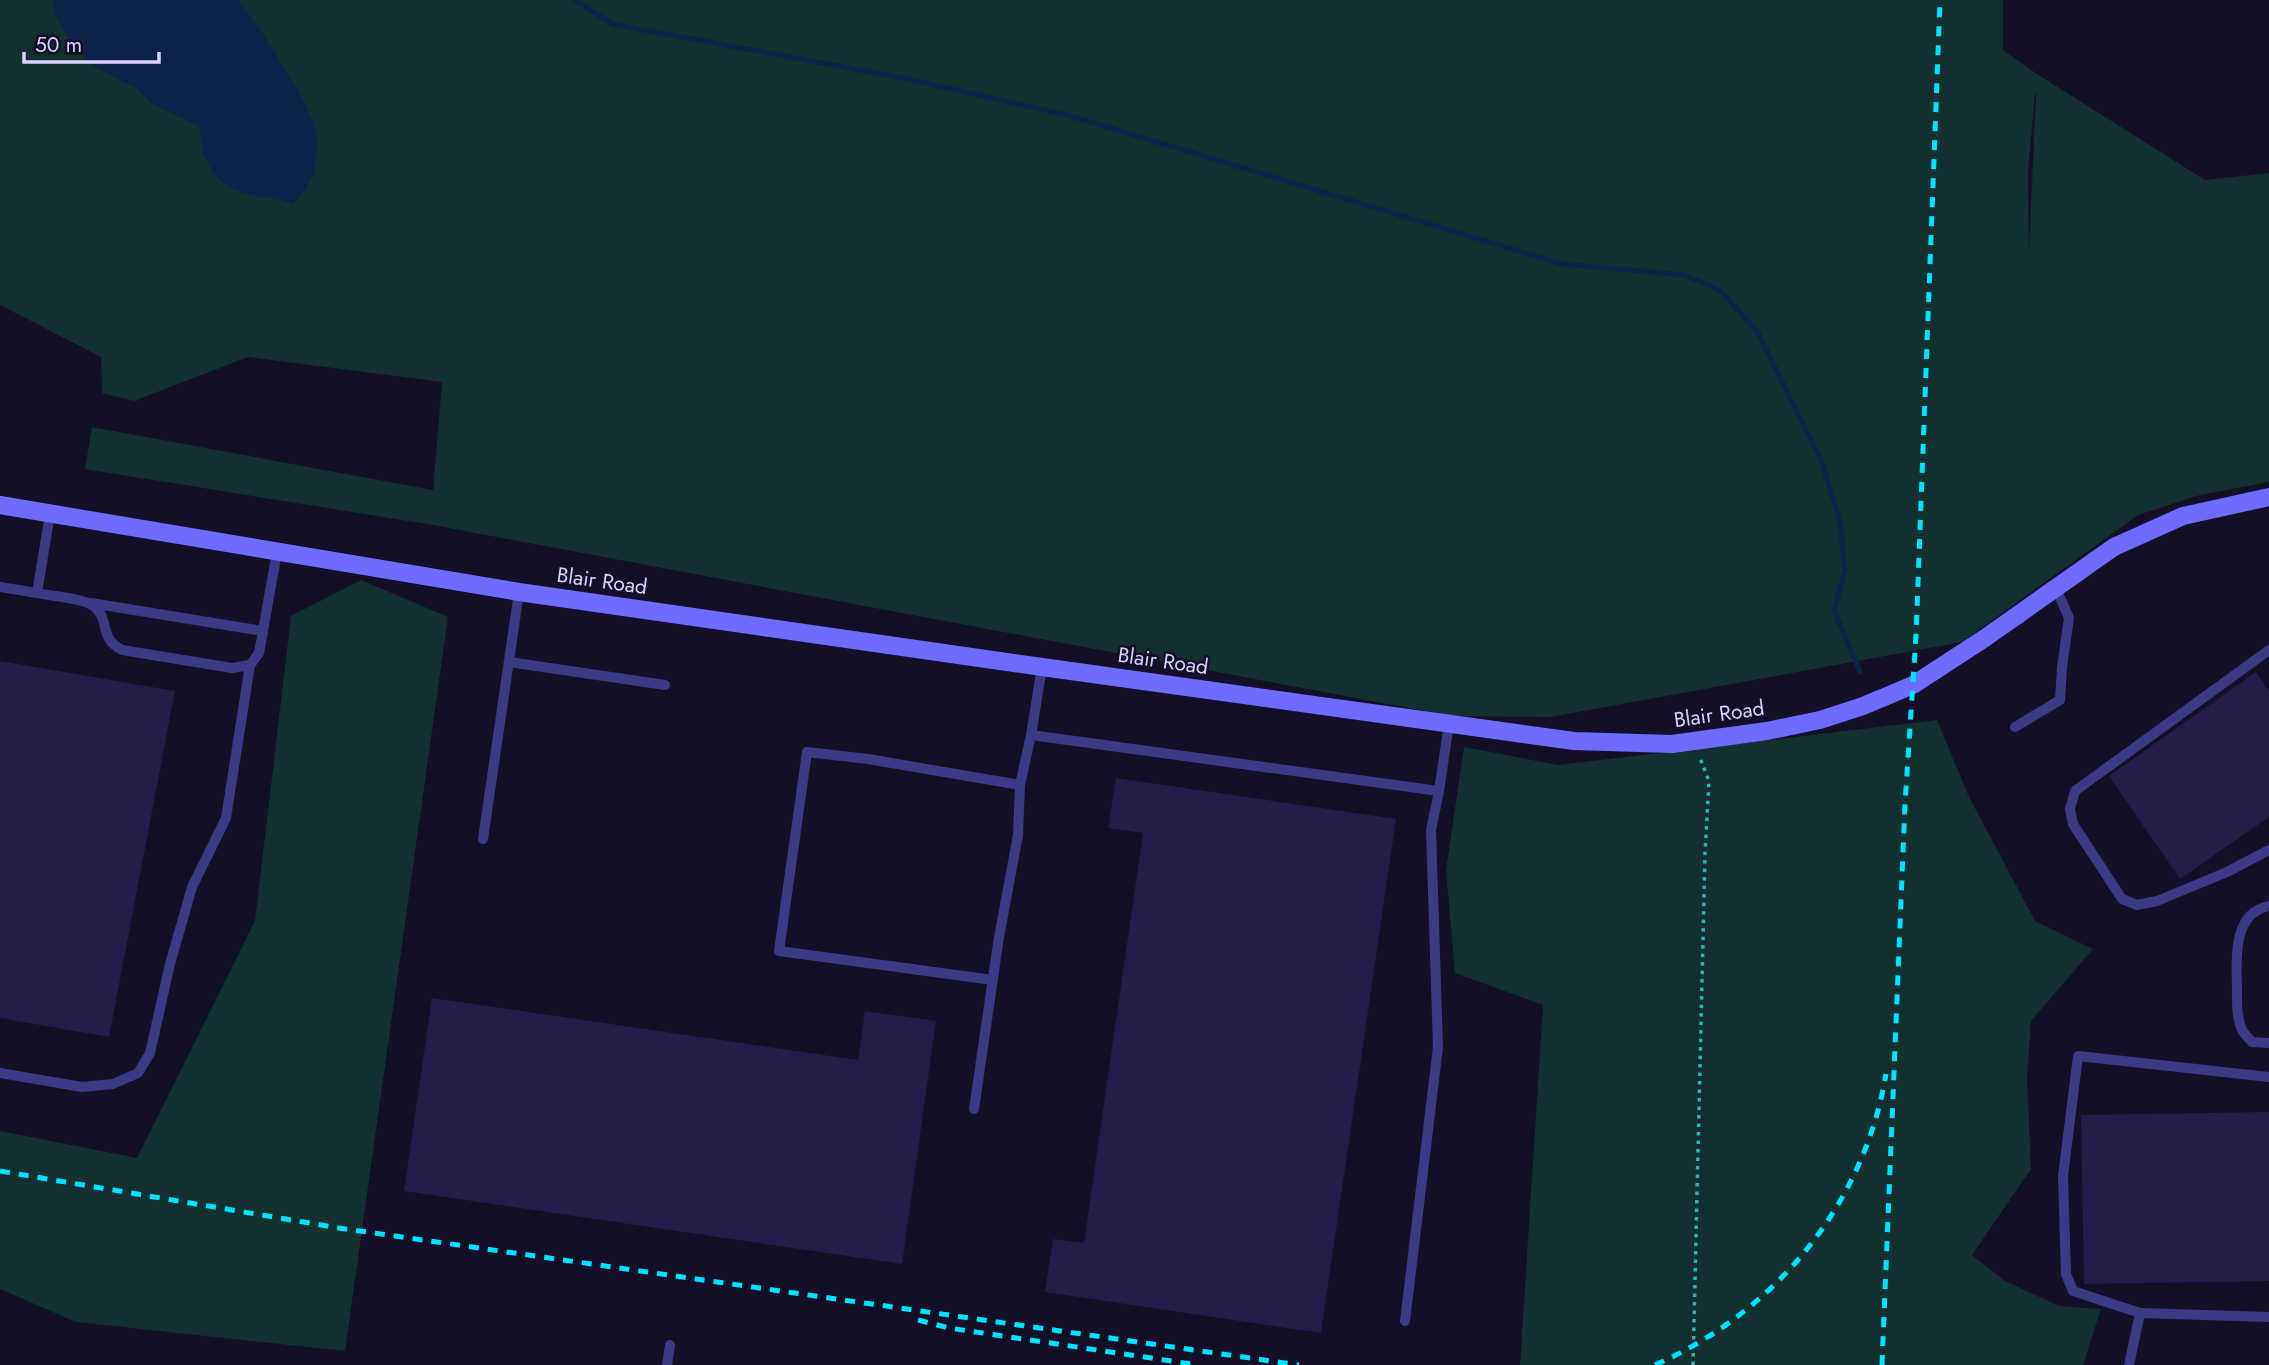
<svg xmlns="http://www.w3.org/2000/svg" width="2269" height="1365" viewBox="0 0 2269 1365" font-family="Jost,sans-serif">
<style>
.green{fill:#12302f;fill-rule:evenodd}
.water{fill:#0c2248}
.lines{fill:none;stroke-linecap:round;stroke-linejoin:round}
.stream{stroke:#0c2248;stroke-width:5}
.building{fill:#241b47}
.path{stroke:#2fb8b0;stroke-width:3.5;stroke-dasharray:3.5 5;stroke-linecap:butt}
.lane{stroke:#3d3a85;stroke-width:10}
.secondary{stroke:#6f6bff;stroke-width:18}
.rail{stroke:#00e5ff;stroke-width:5;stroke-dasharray:10 9;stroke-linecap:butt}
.labels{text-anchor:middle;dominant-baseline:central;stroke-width:5;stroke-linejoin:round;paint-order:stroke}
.street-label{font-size:21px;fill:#d9d4ff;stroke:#130f26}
</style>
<rect width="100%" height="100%" fill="#130f26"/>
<g class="green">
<path d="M 0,0 L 53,0 L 57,18 L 73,45 L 94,66 L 138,89 L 151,103 L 198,125 L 202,137 L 204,155 L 256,196 L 273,197 L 292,203 L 314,173 L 316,150 L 285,71 L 238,0 L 2003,0 L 2003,50 L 2037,74 L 2205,180 L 2269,173 L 2269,482 L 2200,495 L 2138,515 L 1962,642 L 1550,717 L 1452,716 L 433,525 L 85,469 L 92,427 L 433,490 L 442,382 L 248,357 L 134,401 L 102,393 L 101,357 L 0,305 ZM 2035,93 L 2036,94 L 2029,251 L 2028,171 Z"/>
<path d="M 361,580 L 448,617 L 345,1351 L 76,1322 L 0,1289 L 0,1131 L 137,1158 L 255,921 L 291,616 Z"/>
<path d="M 1937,720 L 1969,797 L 2035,921 L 2093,949 L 2031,1021 L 2027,1079 L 2031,1169 L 1972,1255 L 2005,1281 L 2059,1306 L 2101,1309 L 2083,1365 L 1520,1365 L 1543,1005 L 1455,973 L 1446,870 L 1464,747 L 1558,765 Z"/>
</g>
<path class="water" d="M 53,0 L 238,0 C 256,21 310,103 315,129 C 320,154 315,188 292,203 C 254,191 224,201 205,157 C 201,148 202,135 198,125 L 151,103 L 138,89 L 94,66 L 73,45 L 57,18 Z"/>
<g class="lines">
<path class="stream" d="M 575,0 L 612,24 L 903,78 L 1067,115 L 1562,264 L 1685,275 L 1721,291 L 1758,333 L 1821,460 L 1840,521 L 1845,571 L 1834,610 L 1860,672"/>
</g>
<g class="building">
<path d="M 0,661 L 175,691 L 109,1037 L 0,1018 Z"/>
<path d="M 2256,672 L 2269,691 L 2269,817 L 2180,879 L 2109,776 Z"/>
<path d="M 1116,778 L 1396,819 L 1321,1333 L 1045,1292 L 1053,1239 L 1084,1243 L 1143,833 L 1108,828 Z"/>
<path d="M 432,998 L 858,1060 L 865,1011 L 936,1021 L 902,1264 L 404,1191 Z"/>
<path d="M 2269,1112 L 2269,1281 L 2084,1284 L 2081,1115 Z"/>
</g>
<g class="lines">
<path class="path" d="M 1693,1365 L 1705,854 L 1709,781 L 1700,758"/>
<g class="lane">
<path d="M 50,514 L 37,593 C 50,596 82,598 92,605 C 112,619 97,637 122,650 L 232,668 L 250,665 L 259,653 L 277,552"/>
<path d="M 0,587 L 37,593"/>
<path d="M 91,603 L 263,631"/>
<path d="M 2269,650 L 2075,791 L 2070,809 L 2073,824 L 2122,899 L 2137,905 L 2157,901 L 2227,872 L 2269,850"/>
<path d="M 509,662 L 665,685"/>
<path d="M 2015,727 L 2060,700 L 2062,667 L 2069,618 L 2056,588"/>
<path d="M 1031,735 L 1439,791 L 1431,830 L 1438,1047 L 1405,1321"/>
<path d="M 1439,791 L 1449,724"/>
<path d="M 483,839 L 519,592"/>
<path d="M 2269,906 C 2233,913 2236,958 2237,986 C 2237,1000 2236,1016 2242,1030 C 2244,1034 2249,1038 2252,1042 L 2269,1043"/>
<path d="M 993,980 L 779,951 L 807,752 L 868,759 L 1020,785"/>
<path d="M 0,1073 L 82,1087 L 113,1084 L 138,1073 L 150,1053 L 170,964 L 192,887 L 226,818 L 250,665"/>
<path d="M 2269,1077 L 2078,1056 L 2063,1176 L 2066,1274 L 2073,1291 L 2140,1313 L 2269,1317"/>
<path d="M 974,1109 L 999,937 L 1018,835 L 1020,785 L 1031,735 L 1042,667"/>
<path d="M 667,1365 L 670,1345"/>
<path d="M 2129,1365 L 2140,1313"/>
</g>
<path class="secondary" d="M 0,505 L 519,592 L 1042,667 L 1574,741 L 1672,744 L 1767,731 L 1820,720 L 1863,706 L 1913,685 L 1985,638 L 2114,547 L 2183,516 L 2269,497"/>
<g class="rail">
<path d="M 0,1171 L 339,1228 L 1299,1365"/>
<path d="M 918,1320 L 949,1328 L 1198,1365"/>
<path d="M 1655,1365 C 1775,1312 1864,1205 1886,1074"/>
<path d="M 1882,1365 L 1905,804 L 1916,636 L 1940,0"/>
</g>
</g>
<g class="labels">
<g class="street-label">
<text transform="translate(602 581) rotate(8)">Blair Road</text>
<text transform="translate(1163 661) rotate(8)">Blair Road</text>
<text transform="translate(1719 714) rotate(-8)">Blair Road</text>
</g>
</g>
<path d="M24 52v10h135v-10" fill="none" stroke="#d9d4ff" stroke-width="3.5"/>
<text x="35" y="52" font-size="21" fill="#d9d4ff" stroke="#130f26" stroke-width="5" paint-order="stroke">50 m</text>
</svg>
